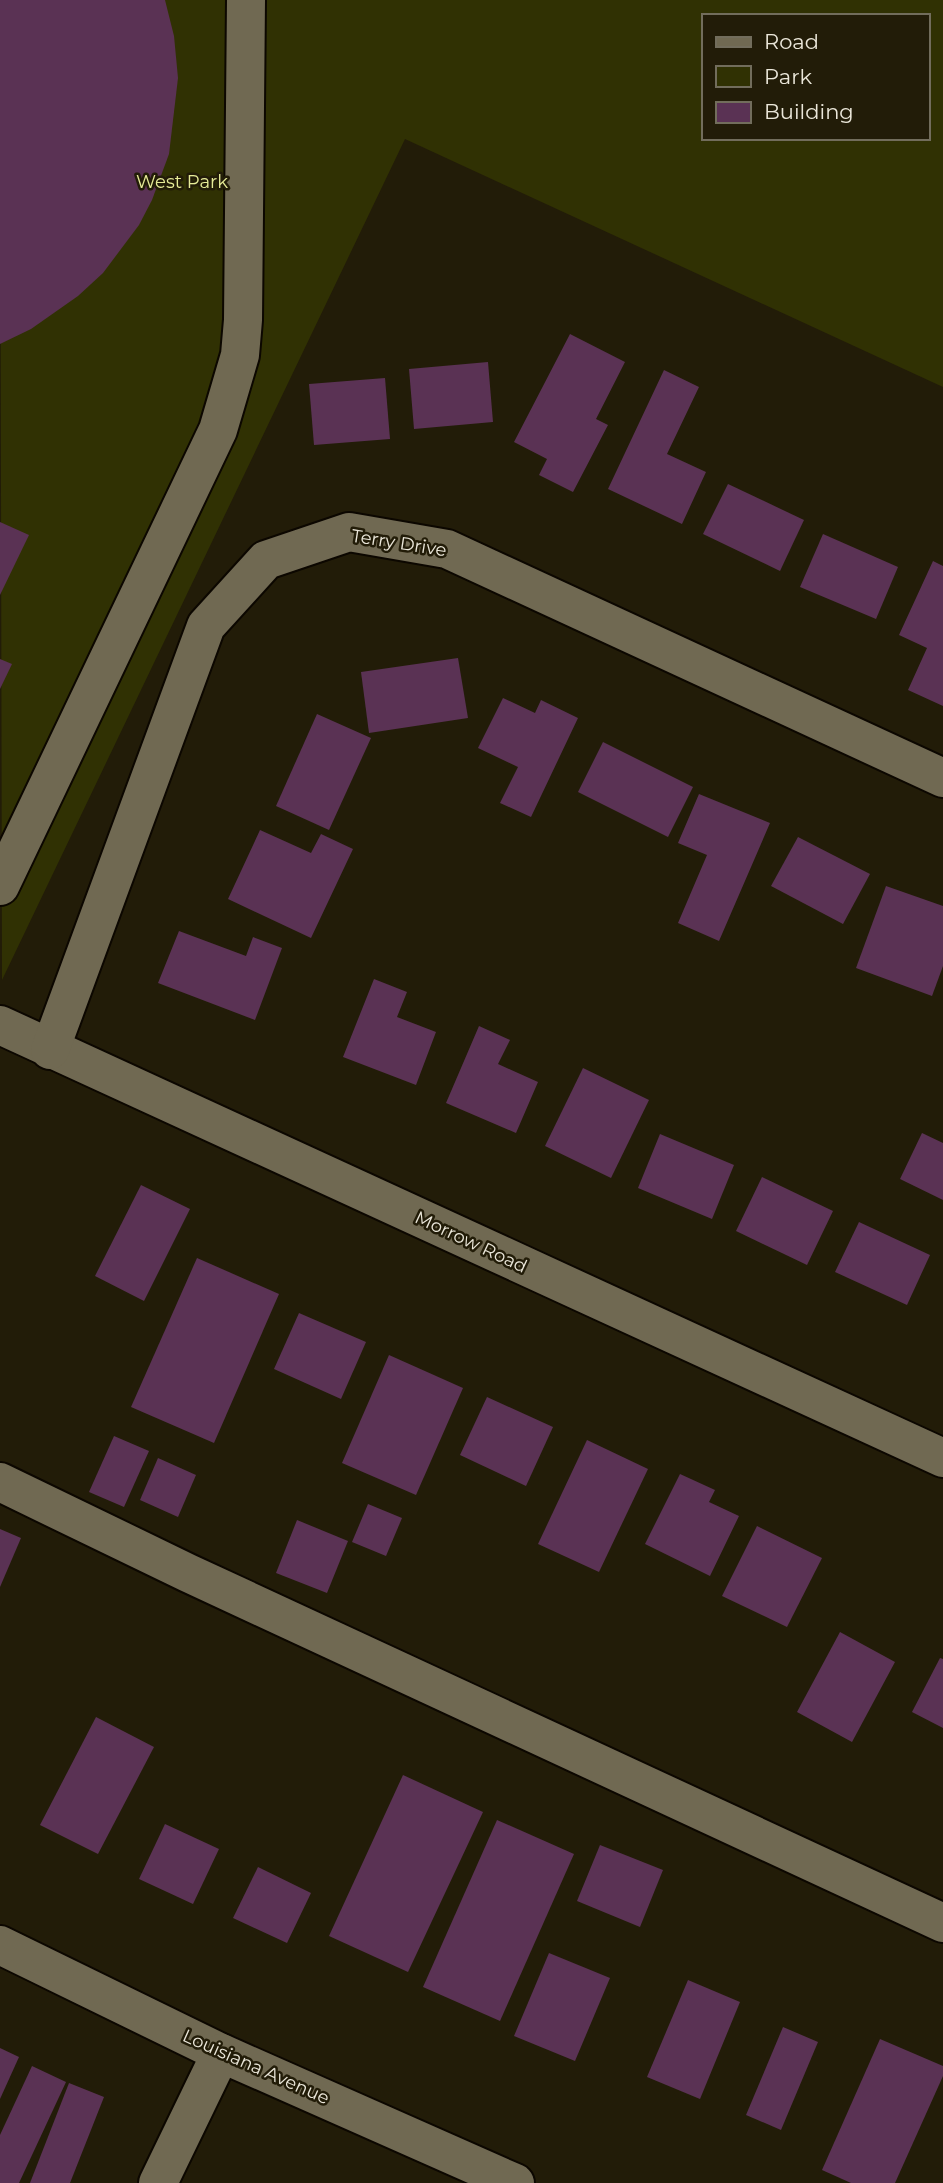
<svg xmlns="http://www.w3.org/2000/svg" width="943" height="2183" viewBox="0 0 943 2183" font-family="Montserrat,sans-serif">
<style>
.green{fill:#303103;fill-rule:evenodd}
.building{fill:#5a3254}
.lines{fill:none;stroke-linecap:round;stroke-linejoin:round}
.minor-casing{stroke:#0c0700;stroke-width:42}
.minor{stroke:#706952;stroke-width:38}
.labels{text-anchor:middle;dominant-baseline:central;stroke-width:5;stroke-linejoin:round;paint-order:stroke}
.park-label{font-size:18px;fill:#e6eb97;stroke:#221c08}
.street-label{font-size:18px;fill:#ebe7da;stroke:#221c08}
</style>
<rect width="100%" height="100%" fill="#221c08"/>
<path class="green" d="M 0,0 L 943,0 L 943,387 L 405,139 L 2,980 ZM 703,16 L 927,16 L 927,138 L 703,138 Z"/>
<g class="building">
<path d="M 0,0 L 165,0 L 174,36 L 178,78 L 169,154 L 152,200 L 139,225 L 103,273 L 78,296 L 31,329 L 0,344 Z"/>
<path d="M 570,334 L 625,362 L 596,419 L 608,425 L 573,492 L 539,475 L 547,459 L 514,442 Z"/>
<path d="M 488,362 L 493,422 L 414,429 L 409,369 Z"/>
<path d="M 664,370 L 699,387 L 667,454 L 706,472 L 682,524 L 608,489 Z"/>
<path d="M 385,378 L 390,439 L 314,445 L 309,384 Z"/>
<path d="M 728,484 L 804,520 L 780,571 L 703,534 Z"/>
<path d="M 0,522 L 29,535 L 0,595 Z"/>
<path d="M 823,534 L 898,567 L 876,619 L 800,587 Z"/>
<path d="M 933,561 L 943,566 L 943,706 L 908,690 L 927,648 L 899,635 Z"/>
<path d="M 458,658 L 468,718 L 369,733 L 361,672 Z"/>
<path d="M 0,659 L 12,664 L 0,689 Z"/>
<path d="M 503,698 L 535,713 L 541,700 L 578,718 L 531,817 L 500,803 L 518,767 L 478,748 Z"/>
<path d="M 317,714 L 371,738 L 329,830 L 276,806 Z"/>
<path d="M 603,742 L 693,787 L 668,837 L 578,792 Z"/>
<path d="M 699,794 L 770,823 L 719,941 L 678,923 L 707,855 L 678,843 Z"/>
<path d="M 260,830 L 311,853 L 321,834 L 353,849 L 311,938 L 228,899 Z"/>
<path d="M 798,837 L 870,874 L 843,924 L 771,886 Z"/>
<path d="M 886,886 L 943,906 L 943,966 L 932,996 L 856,968 Z"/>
<path d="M 179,931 L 246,956 L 253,937 L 282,948 L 255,1020 L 158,983 Z"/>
<path d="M 374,979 L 407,992 L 397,1017 L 436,1032 L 416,1085 L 343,1057 Z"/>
<path d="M 479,1026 L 510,1040 L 498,1064 L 538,1082 L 516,1133 L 446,1103 Z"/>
<path d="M 583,1068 L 649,1100 L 611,1178 L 545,1146 Z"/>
<path d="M 922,1133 L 943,1143 L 943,1200 L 900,1179 Z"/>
<path d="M 660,1134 L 734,1165 L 712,1219 L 638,1188 Z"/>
<path d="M 762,1177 L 833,1211 L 807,1265 L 736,1231 Z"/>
<path d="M 141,1185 L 190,1209 L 144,1301 L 95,1276 Z"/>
<path d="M 859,1222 L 930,1255 L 907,1305 L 835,1272 Z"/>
<path d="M 197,1258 L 279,1294 L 214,1443 L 131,1407 Z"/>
<path d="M 299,1313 L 366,1342 L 341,1399 L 274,1369 Z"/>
<path d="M 389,1355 L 463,1388 L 416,1495 L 342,1463 Z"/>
<path d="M 487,1397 L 553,1427 L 526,1486 L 460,1455 Z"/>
<path d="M 114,1436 L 149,1451 L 124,1507 L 89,1492 Z"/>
<path d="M 587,1440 L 648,1469 L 599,1572 L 538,1544 Z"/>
<path d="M 158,1458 L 196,1475 L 178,1517 L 140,1500 Z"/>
<path d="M 680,1474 L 715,1490 L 709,1502 L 739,1516 L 710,1576 L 645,1544 Z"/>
<path d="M 368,1504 L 402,1518 L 386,1556 L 352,1542 Z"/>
<path d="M 297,1520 L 348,1541 L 327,1593 L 276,1573 Z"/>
<path d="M 757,1526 L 822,1558 L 787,1627 L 722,1596 Z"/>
<path d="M 0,1529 L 21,1538 L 0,1587 Z"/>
<path d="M 840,1632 L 895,1662 L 852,1742 L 797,1712 Z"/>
<path d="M 940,1658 L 943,1659 L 943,1728 L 912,1712 Z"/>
<path d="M 96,1717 L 154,1747 L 98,1854 L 40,1825 Z"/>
<path d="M 403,1775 L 483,1812 L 408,1972 L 329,1936 Z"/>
<path d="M 497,1820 L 574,1854 L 500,2021 L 423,1987 Z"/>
<path d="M 165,1824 L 219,1849 L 193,1904 L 139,1879 Z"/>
<path d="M 600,1845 L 663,1870 L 640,1927 L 577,1901 Z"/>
<path d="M 258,1867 L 311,1893 L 287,1943 L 233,1918 Z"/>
<path d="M 549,1953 L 610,1978 L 575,2061 L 514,2036 Z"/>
<path d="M 688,1980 L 740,2002 L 700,2099 L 647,2077 Z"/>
<path d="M 783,2027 L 818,2042 L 781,2130 L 746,2115 Z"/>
<path d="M 880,2039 L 943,2066 L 943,2076 L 895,2183 L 851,2183 L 822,2170 Z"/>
<path d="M 0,2048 L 19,2057 L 0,2099 Z"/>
<path d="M 32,2066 L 66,2082 L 19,2183 L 0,2183 L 0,2135 Z"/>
<path d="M 69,2083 L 104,2097 L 70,2183 L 30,2183 Z"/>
</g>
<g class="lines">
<defs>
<g id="minor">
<path d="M 0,886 L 218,430 L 240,355 L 243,320 L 246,0"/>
<path d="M 0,1025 L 943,1458"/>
<path d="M 50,1050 L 206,626 L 266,560 L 349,532 L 447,549 L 943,778"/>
<path d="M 0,1482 L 188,1573 L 943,1923"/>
<path d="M 0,1945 L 221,2053 L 515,2183"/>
<path d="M 158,2183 L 221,2053"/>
</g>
</defs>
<use href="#minor" class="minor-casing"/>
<use href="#minor" class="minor"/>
</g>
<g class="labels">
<g class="park-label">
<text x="182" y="182">West Park</text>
</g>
<g class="street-label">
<text transform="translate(399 543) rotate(9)">Terry Drive</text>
<text transform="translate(471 1242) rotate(25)">Morrow Road</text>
<text transform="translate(256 2067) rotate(24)">Louisiana Avenue</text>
</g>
</g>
<rect x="702" y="14" width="228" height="126" fill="#221c08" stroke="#726d5c" stroke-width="2"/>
<rect x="716" y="37" width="35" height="10" fill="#706952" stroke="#726d5c" stroke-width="2"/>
<text x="764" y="49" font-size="21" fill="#ebe7da">Road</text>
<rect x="716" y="66" width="35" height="21" fill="#303103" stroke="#726d5c" stroke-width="2"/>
<text x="764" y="84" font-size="21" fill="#ebe7da">Park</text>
<rect x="716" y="102" width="35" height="21" fill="#5a3254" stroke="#726d5c" stroke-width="2"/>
<text x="764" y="119" font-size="21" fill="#ebe7da">Building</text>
</svg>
